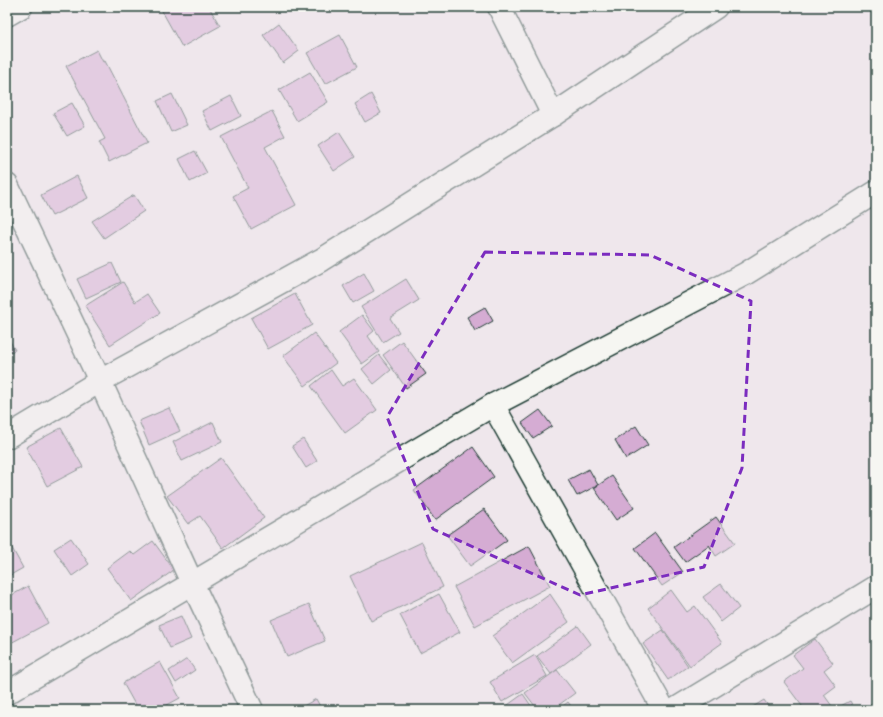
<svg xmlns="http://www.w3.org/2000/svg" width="883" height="717" viewBox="0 0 883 717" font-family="Mali,sans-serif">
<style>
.building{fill:#d5acd3;stroke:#1f3d34}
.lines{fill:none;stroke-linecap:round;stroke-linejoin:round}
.street-casing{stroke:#1f3d34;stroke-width:25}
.street{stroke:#f6f6f2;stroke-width:22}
.marked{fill:none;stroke:#7b2cbf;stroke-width:3;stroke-dasharray:8 5;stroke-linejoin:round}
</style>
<rect width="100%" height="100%" fill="#efe7ec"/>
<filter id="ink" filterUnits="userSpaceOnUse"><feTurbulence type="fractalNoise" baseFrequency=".025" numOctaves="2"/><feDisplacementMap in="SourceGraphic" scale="8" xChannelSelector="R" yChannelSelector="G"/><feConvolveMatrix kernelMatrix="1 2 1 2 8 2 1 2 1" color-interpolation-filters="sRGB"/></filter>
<g filter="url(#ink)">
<g class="building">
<path d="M 170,7 L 209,7 L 220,26 L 182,47 L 162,11 Z"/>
<path d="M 279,23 L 299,51 L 283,63 L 263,35 Z"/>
<path d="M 340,35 L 357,67 L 325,84 L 307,53 Z"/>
<path d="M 97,50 L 103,62 L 105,61 L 147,143 L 109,162 L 99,142 L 105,139 L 66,66 Z"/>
<path d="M 310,72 L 328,102 L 297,121 L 279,90 Z"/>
<path d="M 172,94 L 187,125 L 171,132 L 157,101 Z"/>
<path d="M 371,94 L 381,113 L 365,122 L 355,104 Z"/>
<path d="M 231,96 L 241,116 L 212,131 L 202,111 Z"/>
<path d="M 72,103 L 85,126 L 67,136 L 53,113 Z"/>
<path d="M 272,111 L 285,136 L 265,147 L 296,205 L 251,229 L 233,196 L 248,188 L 221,137 Z"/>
<path d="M 339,132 L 355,157 L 334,171 L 318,146 Z"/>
<path d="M 195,151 L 207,173 L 190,182 L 179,159 Z"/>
<path d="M 77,176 L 88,198 L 52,216 L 41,195 Z"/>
<path d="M 134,195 L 144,211 L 104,238 L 92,221 Z"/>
<path d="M 112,263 L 121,282 L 86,298 L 77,279 Z"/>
<path d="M 364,273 L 374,291 L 353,303 L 343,286 Z"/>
<path d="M 406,279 L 419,300 L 390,318 L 399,332 L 383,342 L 361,307 Z"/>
<path d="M 123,282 L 135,302 L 147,294 L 160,313 L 110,345 L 85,306 Z"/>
<path d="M 295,294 L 312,325 L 268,349 L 251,318 Z"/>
<path d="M 485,307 L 493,321 L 475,331 L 467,317 Z"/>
<path d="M 362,315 L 374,331 L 368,336 L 379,352 L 362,364 L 339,332 Z"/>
<path d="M 314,333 L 336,363 L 305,386 L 283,356 Z"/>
<path d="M 7,336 L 15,350 L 7,354 Z"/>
<path d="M 402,341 L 426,374 L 406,388 L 383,355 Z"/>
<path d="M 379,355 L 391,370 L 374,384 L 362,369 Z"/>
<path d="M 331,370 L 342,386 L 354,378 L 377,410 L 345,433 L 311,386 Z"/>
<path d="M 169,408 L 180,431 L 149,445 L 139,421 Z"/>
<path d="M 540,410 L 552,426 L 533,438 L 522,423 Z"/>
<path d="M 213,422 L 222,442 L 182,461 L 173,442 Z"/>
<path d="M 636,426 L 648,445 L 626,459 L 615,440 Z"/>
<path d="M 61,428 L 83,467 L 47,486 L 26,447 Z"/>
<path d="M 303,439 L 317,461 L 306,468 L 292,446 Z"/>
<path d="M 473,447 L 494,477 L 435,520 L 414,490 Z"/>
<path d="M 221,458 L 264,518 L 223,548 L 200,516 L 188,524 L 167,496 Z"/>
<path d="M 589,469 L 598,485 L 577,496 L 568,480 Z"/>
<path d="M 612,476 L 634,508 L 616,520 L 594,488 Z"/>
<path d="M 484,509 L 507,540 L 470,566 L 447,535 Z"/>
<path d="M 716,517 L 735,543 L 716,556 L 709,545 L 685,562 L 674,547 Z"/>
<path d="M 655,533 L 683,572 L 662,586 L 635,548 Z"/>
<path d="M 71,538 L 89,564 L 72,576 L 54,549 Z"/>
<path d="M 7,539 L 23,568 L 7,577 Z"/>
<path d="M 153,541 L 174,570 L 131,601 L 107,568 L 130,551 L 134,555 Z"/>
<path d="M 422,542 L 443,587 L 371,621 L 350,576 Z"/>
<path d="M 529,546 L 550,586 L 475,626 L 454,587 Z"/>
<path d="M 721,584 L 739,608 L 721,622 L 703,597 Z"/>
<path d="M 28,586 L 48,623 L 7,645 L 7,598 Z"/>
<path d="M 671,590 L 687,612 L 695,606 L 722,643 L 690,666 L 648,608 Z"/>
<path d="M 439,594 L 460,632 L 420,653 L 400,615 Z"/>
<path d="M 550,594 L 569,622 L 512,663 L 492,636 Z"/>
<path d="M 309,604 L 325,641 L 287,657 L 271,620 Z"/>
<path d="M 181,616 L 191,639 L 170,648 L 159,625 Z"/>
<path d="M 578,626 L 591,644 L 551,674 L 537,656 Z"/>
<path d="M 663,630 L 688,666 L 668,680 L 643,644 Z"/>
<path d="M 815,639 L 833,663 L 824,670 L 836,686 L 824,695 L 832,706 L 827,710 L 805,710 L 784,682 L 803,668 L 793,655 Z"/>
<path d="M 535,655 L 547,676 L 502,702 L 490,682 Z"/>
<path d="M 187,659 L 195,670 L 176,683 L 169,671 Z"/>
<path d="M 160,662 L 180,698 L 158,710 L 138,710 L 123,683 Z"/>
<path d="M 557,670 L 575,693 L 552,710 L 538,710 L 525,693 Z"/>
<path d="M 523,694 L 534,710 L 501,710 Z"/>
<path d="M 316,699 L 322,710 L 296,710 Z"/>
<path d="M 764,700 L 771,710 L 748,710 Z"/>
<path d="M 850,701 L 855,710 L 833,710 Z"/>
<path d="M 568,702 L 574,710 L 558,710 Z"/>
</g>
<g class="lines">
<defs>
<g id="street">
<path d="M 499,7 L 553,115"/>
<path d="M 7,15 L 21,7"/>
<path d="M 7,185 L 100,381 L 192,583 L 252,710"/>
<path d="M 493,405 L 664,710"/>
<path d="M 7,437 L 100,381 L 321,260 L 553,115 L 716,7"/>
<path d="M 7,693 L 493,405 L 745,274 L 876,192"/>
<path d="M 674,710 L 876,587"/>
</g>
</defs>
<use href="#street" class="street-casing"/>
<use href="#street" class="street"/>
</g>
</g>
<path d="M0 0H883V717H0ZM 485,252 L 650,255 L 751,301 L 742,468 L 704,567 L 580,595 L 433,529 L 387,417 Z" fill="#efe7ec" fill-opacity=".55" fill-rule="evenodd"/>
<path class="marked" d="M 485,252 L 650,255 L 751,301 L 742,468 L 704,567 L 580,595 L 433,529 L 387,417 Z"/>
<rect width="883" height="717" fill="none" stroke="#f6f6f2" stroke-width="24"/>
<rect x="12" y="12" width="859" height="693" fill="none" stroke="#1f3d34" stroke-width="1.5" filter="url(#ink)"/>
</svg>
